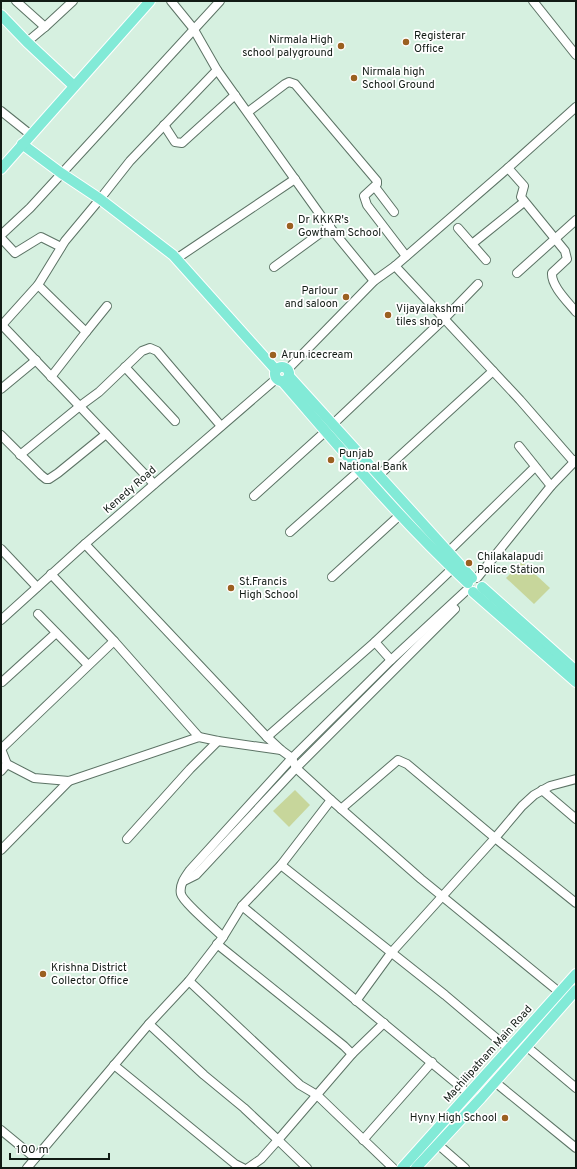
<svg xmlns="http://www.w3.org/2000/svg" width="577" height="1169" viewBox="0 0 577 1169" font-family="Overpass,sans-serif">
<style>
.green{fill:#c7d69b}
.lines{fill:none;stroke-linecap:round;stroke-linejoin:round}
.minor-casing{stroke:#5c7365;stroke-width:10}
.major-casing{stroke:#fff;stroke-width:12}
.minor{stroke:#fff;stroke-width:8}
.major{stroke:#82ead7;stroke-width:10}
.poi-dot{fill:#9b6020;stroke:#fff;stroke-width:1.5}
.labels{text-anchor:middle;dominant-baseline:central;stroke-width:3.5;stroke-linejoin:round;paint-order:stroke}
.poi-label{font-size:11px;fill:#121b15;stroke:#fff;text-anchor:start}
.street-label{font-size:11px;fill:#121b15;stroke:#fff}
</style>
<rect width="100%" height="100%" fill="#d6f0e0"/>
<g class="green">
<path d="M 522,562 L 550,588 L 534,604 L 506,578 Z"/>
<path d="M 295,790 L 310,805 L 289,827 L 273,811 Z"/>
</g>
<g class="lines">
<defs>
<g id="minor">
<path d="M 16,1 L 45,27"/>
<path d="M 171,1 L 193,28 L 217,70 L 324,220 L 374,281"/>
<path d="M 533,1 L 576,55"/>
<path d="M 27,42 L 45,27 L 73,1"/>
<path d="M 1,111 L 31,135"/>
<path d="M 248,112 L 285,84 L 289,82 L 295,84 L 377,181 L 377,184 L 364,196 L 367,205 L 406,256"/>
<path d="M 164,125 L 175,142 L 182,143 L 235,95"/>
<path d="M 508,168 L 524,186 L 521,197 L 565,251 L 567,259 L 552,273 C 551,286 568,302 576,312"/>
<path d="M 375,187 L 394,212"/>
<path d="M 458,228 L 486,260"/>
<path d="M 1,235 L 30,208 L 220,1"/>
<path d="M 1,238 L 15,253 L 41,237 L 61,247"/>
<path d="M 472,244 L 524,202"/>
<path d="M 176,259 L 295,179"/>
<path d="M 395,266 L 520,400 L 574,462"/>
<path d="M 274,267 L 330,226"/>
<path d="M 517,273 L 576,220"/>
<path d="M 38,285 L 86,332 L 51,377"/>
<path d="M 1,324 L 154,484"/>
<path d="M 2,325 L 38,285 L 65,241 L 100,199 L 130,161 L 217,70"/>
<path d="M 86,332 L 107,306"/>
<path d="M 125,367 L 175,421"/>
<path d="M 288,369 L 374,281 L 395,266 L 508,168 L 576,107"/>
<path d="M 1,389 L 36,360"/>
<path d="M 332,425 L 445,318 L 478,284"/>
<path d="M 1,435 L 41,475 L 46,479 L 49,479 L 58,473 L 106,434"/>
<path d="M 519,446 L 551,486"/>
<path d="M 20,455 L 80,406 L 99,392 L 142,351 L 150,348 L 157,351 L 221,426"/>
<path d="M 379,475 L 493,371"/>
<path d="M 254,496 L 326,431"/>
<path d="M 290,532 L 360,470"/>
<path d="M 85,544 L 267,737 L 281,750 L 292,758 L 296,768 L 331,800 L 421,879 L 564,996"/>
<path d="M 1,549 L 37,587"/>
<path d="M 449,551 L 535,467"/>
<path d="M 51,574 L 114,641 L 199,737"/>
<path d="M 332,577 L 401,514"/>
<path d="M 477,578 L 551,486 L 576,460"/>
<path d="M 38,614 L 88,665"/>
<path d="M 1,620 L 85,544 L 276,379"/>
<path d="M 375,642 L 391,660"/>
<path d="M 2,682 L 56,633"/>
<path d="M 267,737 L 375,642 L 452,569"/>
<path d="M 1,749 L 7,764 L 34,778 L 69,781 L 199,737 L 218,741 L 281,750"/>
<path d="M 1,749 L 114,641"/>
<path d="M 1,771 L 7,764"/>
<path d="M 542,790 L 576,819"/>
<path d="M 341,809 L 398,760 L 407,764 L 495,838 L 576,903"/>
<path d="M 127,839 L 190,769 L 218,741"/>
<path d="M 1,850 L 69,781"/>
<path d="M 281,865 L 445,995 L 509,1049"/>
<path d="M 184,881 L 196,875 L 296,768 L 455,609"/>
<path d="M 242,906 L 281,865 L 331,800"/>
<path d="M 223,937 L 242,906 L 468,1093"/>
<path d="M 217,944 L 344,1046 L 352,1054"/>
<path d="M 189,981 L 300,1085 L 317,1095 L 393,1168"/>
<path d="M 356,1001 L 391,953 L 495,838 L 522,806 L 534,795 L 550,786 L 576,779"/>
<path d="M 149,1024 L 204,1075 L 244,1108 L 278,1140 L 352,1054 L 384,1023"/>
<path d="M 526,1046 L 576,1088"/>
<path d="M 114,1065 L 235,1164 L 243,1168"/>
<path d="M 495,1082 L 576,1148"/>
<path d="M 1,1130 L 35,1158"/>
<path d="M 363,1140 L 432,1062"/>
<path d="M 434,1141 L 465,1168"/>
<path d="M 27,1168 L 149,1024 L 189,981 L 223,937 C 215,929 183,902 181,894 C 179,885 185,877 190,870 L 292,758 L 391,660 L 469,588"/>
<path d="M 248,1168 L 261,1159 L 278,1140 L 307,1168"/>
</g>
<g id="major">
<path d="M 1,15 L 27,42 L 74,86"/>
<path d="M 22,144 L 61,173 L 100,199 L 173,255 L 276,370"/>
<path d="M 1,169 L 150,1"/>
<circle cx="282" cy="374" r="7"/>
<path d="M 289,376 L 472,578"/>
<path d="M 282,381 C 342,450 401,521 468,583"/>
<path d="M 482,587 L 576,671"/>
<path d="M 473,592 L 576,682"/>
<path d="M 402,1168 L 576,974"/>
<path d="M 416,1168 L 481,1098 L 576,990"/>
</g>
</defs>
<use href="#minor" class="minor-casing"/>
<use href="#major" class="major-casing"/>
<use href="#minor" class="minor"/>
<use href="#major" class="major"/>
</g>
<g class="poi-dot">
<circle cx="406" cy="42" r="4"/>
<circle cx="341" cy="46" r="4"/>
<circle cx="354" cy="78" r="4"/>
<circle cx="290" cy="226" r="4"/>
<circle cx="346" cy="297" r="4"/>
<circle cx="388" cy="315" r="4"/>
<circle cx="273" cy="355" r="4"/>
<circle cx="331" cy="460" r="4"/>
<circle cx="469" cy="563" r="4"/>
<circle cx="231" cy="588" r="4"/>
<circle cx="43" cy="974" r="4"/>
<circle cx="505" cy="1118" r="4"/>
</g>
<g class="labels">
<g class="poi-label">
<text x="414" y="36">Registerar<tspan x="414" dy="13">Office</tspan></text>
<text x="333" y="40" text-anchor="end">Nirmala High<tspan x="333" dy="13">school palyground</tspan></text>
<text x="362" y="72">Nirmala high<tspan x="362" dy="13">School Ground</tspan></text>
<text x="298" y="220">Dr KKKR's<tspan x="298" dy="13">Gowtham School</tspan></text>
<text x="338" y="291" text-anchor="end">Parlour<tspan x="338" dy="13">and saloon</tspan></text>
<text x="396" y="309">Vijayalakshmi<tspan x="396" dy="13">tiles shop</tspan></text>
<text x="281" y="355">Arun icecream</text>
<text x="339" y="454">Punjab<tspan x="339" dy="13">National Bank</tspan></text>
<text x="477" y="557">Chilakalapudi<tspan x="477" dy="13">Police Station</tspan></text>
<text x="239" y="582">St.Francis<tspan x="239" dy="13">High School</tspan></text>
<text x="51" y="968">Krishna District<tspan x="51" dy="13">Collector Office</tspan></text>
<text x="497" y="1118" text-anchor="end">Hyny High School</text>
</g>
<g class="street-label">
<text transform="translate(130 490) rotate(-41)">Kenedy Road</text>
<text transform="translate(488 1054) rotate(-48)">Machilipatnam Main Road</text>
</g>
</g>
<rect width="577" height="1169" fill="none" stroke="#121b15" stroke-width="4"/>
<path d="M10 1153v6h99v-6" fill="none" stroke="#121b15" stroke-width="2"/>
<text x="16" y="1153" font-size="12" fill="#121b15" stroke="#ffffff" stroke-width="3" paint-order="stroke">100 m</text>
</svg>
